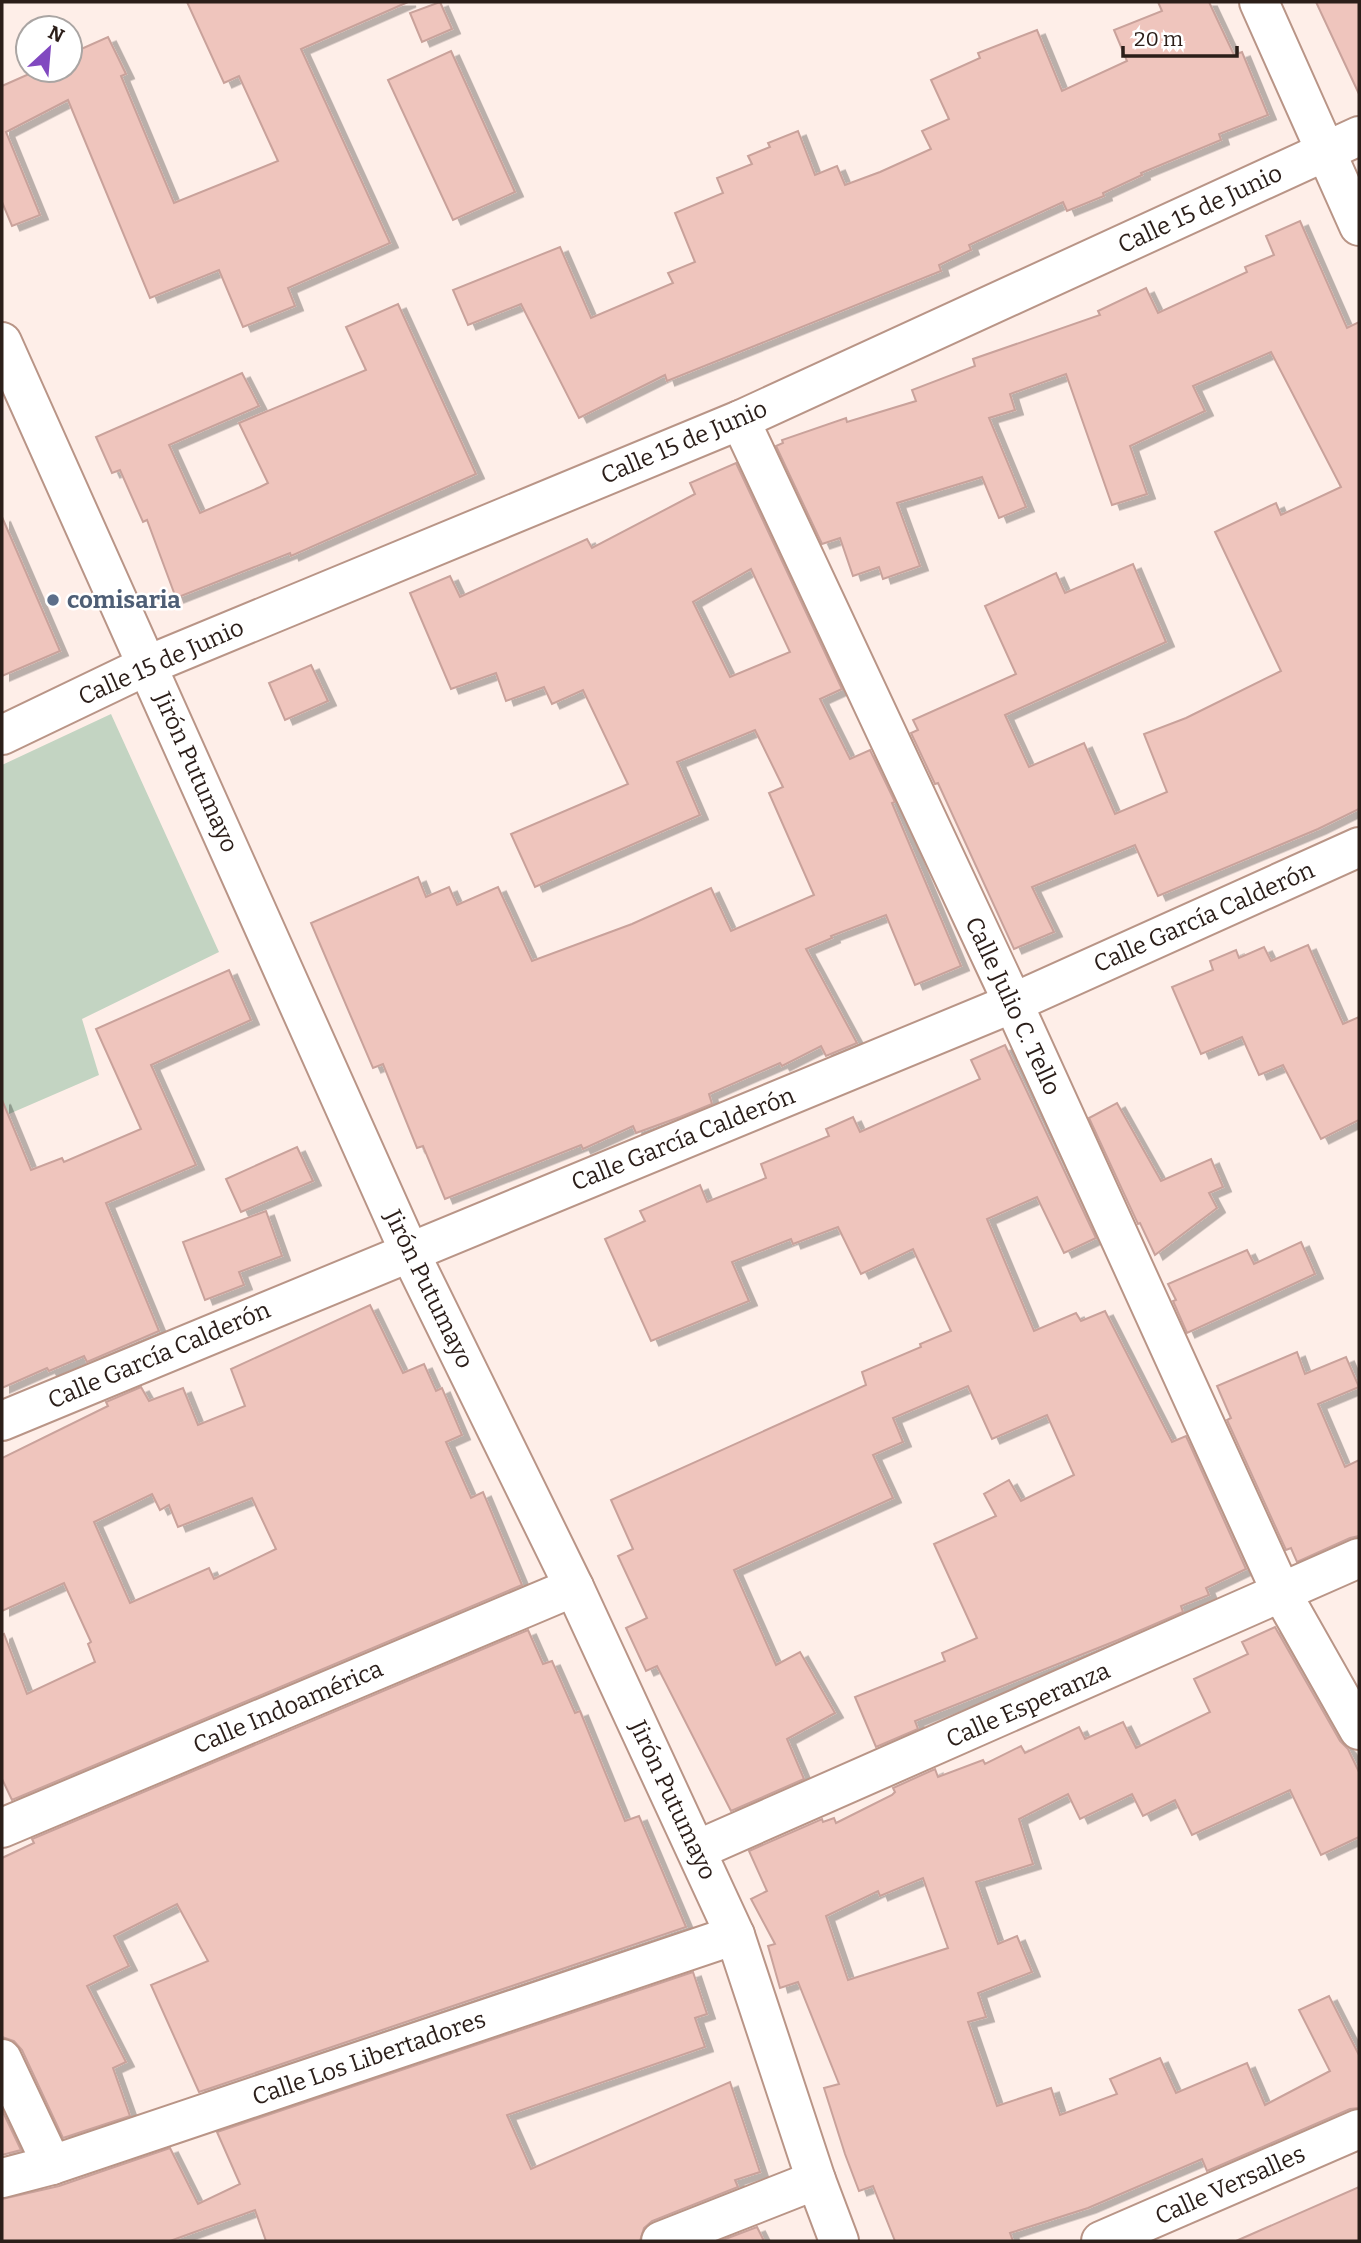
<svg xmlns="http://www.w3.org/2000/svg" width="1361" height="2243" viewBox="0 0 1361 2243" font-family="Bitter,serif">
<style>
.green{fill:#c3d4c2}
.building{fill:#efc5bd;stroke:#c9a29b;stroke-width:2;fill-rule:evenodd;filter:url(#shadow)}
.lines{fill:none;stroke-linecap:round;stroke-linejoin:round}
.minor-casing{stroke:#b99587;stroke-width:42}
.minor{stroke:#fff;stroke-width:38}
.service-dot{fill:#5c6f8a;stroke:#fff;stroke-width:2.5}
.labels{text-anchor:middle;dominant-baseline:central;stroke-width:5;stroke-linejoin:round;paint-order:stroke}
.street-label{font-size:24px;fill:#2b1e19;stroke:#fff}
.service-label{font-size:24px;font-weight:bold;fill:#4e5e75;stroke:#fff;text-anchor:start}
</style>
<defs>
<filter id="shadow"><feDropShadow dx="8" dy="4.5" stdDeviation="0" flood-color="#0004"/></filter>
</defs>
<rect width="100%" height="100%" fill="#feeee8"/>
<path class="green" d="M 111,714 L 219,952 L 82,1019 L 99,1075 L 2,1117 L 2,765 Z"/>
<g class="building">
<path d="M 187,2 L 408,2 L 301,49 L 390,243 L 288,288 L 295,306 L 243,327 L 219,270 L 150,298 L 68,100 L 6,132 L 40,215 L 12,226 L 2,202 L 2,86 L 38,70 L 70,70 L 70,54 L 108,37 L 126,74 L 121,76 L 174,203 L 278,161 L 239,76 L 224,83 Z"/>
<path d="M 440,2 L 452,29 L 422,42 L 410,13 Z"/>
<path d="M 1158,2 L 1209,2 L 1234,55 L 1242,52 L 1268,115 L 1219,134 L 1221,140 L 1141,173 L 1142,175 L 1103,193 L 1104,196 L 1067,211 L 1063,202 L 969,245 L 971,250 L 939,265 L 941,271 L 667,381 L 665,375 L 579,418 L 521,304 L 468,325 L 453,290 L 560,247 L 591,318 L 673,283 L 668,273 L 695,262 L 675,213 L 723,193 L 717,178 L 752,164 L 748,156 L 770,147 L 768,143 L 798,131 L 815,175 L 837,166 L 845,185 L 880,172 L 931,149 L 922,131 L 949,119 L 931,80 L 980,58 L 978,53 L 1037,30 L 1062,91 L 1127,61 L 1114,30 L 1162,11 Z"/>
<path d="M 1316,2 L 1359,2 L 1359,94 Z"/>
<path d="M 451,51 L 515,192 L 453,220 L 388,80 Z"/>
<path d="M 1300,221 L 1347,328 L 1359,322 L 1359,809 L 1318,829 L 1158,896 L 1135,845 L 1032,887 L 1054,932 L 1014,949 L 938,783 L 935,784 L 911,733 L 918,730 L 913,720 L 1016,674 L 985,606 L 1056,573 L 1065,593 L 1133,564 L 1166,642 L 1005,715 L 1029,767 L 1084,743 L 1115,814 L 1167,792 L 1144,734 L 1186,718 L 1281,671 L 1215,532 L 1276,503 L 1281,515 L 1341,487 L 1271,352 L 1193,386 L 1205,411 L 1130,446 L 1147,494 L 1112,505 L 1066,374 L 1010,394 L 1015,410 L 989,418 L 1026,507 L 999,518 L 982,477 L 897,503 L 920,566 L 883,579 L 879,567 L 853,576 L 840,538 L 822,544 L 776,446 L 783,443 L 782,440 L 846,418 L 847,422 L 916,401 L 912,390 L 975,366 L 973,359 L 1100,315 L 1098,311 L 1146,288 L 1158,313 L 1247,272 L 1245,267 L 1274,255 L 1266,236 Z"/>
<path d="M 398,304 L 476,474 L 291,556 L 290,553 L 176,598 L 147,520 L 143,522 L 120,470 L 112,473 L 96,437 L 242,373 L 259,406 L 169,445 L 200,513 L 260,487 L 268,483 L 239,423 L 366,370 L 346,327 Z"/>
<path d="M 736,463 L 842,689 L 820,699 L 850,759 L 870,750 L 895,802 L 892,803 L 961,966 L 915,985 L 886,915 L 831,936 L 832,938 L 806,949 L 857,1043 L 826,1056 L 821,1046 L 782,1066 L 780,1063 L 709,1094 L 712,1104 L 680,1117 L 636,1133 L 633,1126 L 583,1149 L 581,1145 L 445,1199 L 423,1146 L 417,1148 L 383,1064 L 373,1068 L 311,923 L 418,877 L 426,897 L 449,887 L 457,905 L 498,887 L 532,961 L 632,924 L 711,888 L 731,931 L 814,895 L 769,793 L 783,787 L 755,730 L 677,762 L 700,815 L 535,887 L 511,834 L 628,784 L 583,690 L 552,704 L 544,687 L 506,701 L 496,673 L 451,689 L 410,593 L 450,576 L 460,597 L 587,539 L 592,548 L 695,494 L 690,483 ZM 751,569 L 790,652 L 730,677 L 693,602 Z"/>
<path d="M 2,517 L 60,651 L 2,676 Z"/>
<path d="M 311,665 L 328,701 L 285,720 L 269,683 Z"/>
<path d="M 1308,945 L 1343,1024 L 1359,1017 L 1359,1120 L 1321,1139 L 1283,1065 L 1259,1075 L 1242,1037 L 1201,1054 L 1172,987 L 1213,970 L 1210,961 L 1236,950 L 1239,958 L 1264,947 L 1271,961 Z"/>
<path d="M 229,970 L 251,1020 L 151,1065 L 196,1165 L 106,1203 L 159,1331 L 87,1362 L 84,1356 L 49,1371 L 47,1368 L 2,1388 L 2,1100 L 31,1170 L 62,1158 L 64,1162 L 141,1129 L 96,1029 Z"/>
<path d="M 1005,1045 L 1096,1238 L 1064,1253 L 1037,1197 L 987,1219 L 1034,1331 L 1076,1313 L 1081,1321 L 1105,1311 L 1172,1442 L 1186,1436 L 1246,1569 L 1206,1588 L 1209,1595 L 1181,1606 L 1183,1612 L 1118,1640 L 915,1721 L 918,1729 L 876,1747 L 855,1697 L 945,1661 L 942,1653 L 977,1638 L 934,1544 L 996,1516 L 984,1494 L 1009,1480 L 1021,1501 L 1074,1475 L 1047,1415 L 992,1439 L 968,1386 L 893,1418 L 903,1442 L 873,1455 L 893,1498 L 734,1570 L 776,1665 L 800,1652 L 835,1713 L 787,1739 L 804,1779 L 731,1811 L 657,1666 L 646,1671 L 626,1628 L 647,1618 L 618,1556 L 633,1549 L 611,1500 L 866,1385 L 862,1372 L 921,1347 L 920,1344 L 951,1331 L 913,1249 L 861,1274 L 838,1227 L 793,1244 L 791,1239 L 732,1262 L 749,1301 L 651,1341 L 605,1239 L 645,1221 L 640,1211 L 700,1185 L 707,1202 L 766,1178 L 761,1164 L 829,1136 L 826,1129 L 853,1117 L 860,1132 L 980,1079 L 971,1060 Z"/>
<path d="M 1117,1103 L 1161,1181 L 1211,1159 L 1223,1187 L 1209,1193 L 1217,1208 L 1155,1255 L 1140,1223 L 1138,1224 L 1089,1118 Z"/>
<path d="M 297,1147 L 313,1181 L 241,1212 L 226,1179 Z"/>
<path d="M 266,1211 L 282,1256 L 239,1272 L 244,1285 L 205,1300 L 183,1242 Z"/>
<path d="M 1301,1242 L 1315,1274 L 1187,1333 L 1173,1301 L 1176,1300 L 1168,1284 L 1247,1250 L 1254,1264 Z"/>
<path d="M 370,1305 L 403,1373 L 424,1364 L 436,1391 L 442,1388 L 462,1435 L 446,1442 L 471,1498 L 483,1492 L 522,1585 L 12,1800 L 2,1779 L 2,1635 L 4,1634 L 27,1694 L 95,1662 L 88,1644 L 91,1642 L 64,1583 L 2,1611 L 2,1458 L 108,1406 L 106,1402 L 141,1387 L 149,1401 L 183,1388 L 198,1425 L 245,1406 L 231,1369 ZM 152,1494 L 160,1510 L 169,1505 L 178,1527 L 252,1498 L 276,1549 L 214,1579 L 209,1568 L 130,1603 L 94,1522 Z"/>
<path d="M 1297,1352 L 1305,1374 L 1346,1357 L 1359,1387 L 1318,1404 L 1345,1467 L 1359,1460 L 1359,1536 L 1350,1538 L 1297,1562 L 1291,1548 L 1286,1550 L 1227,1420 L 1231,1418 L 1217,1386 Z"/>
<path d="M 1275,1627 L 1340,1741 L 1348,1749 L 1359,1772 L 1359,1837 L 1321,1855 L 1290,1790 L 1192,1835 L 1175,1800 L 1143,1816 L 1132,1794 L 1080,1819 L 1068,1794 L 1019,1819 L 1033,1864 L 976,1882 L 998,1944 L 1017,1936 L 1032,1972 L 978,1993 L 986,2017 L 968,2022 L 997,2106 L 1051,2088 L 1060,2115 L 1117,2094 L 1110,2079 L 1160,2058 L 1176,2093 L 1247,2063 L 1265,2105 L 1330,2071 L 1299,2010 L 1329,1996 L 1359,2055 L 1359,2108 L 1350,2109 L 1207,2171 L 1202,2159 L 1088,2208 L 1010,2233 L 1013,2241 L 895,2241 L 873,2186 L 859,2191 L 845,2154 L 824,2088 L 839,2084 L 798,1982 L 780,1988 L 768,1946 L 775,1944 L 751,1899 L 767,1891 L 749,1851 L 822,1819 L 823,1822 L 834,1818 L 836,1823 L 892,1795 L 895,1792 L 893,1788 L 935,1769 L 938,1777 L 983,1760 L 985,1764 L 1021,1746 L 1025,1753 L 1079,1727 L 1085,1739 L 1123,1722 L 1136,1748 L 1210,1712 L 1194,1679 L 1248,1654 L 1242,1642 ZM 923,1878 L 948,1948 L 848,1980 L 826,1916 L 878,1891 L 880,1896 Z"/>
<path d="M 528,1630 L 543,1664 L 552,1661 L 575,1713 L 580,1711 L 625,1821 L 639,1816 L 686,1927 L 199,2092 L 151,1985 L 208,1961 L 177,1904 L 114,1936 L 129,1966 L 87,1986 L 126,2062 L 113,2068 L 130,2116 L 63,2138 L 22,2050 L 14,2041 L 2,2037 L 2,1858 L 34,1843 L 32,1839 Z"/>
<path d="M 693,1972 L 707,2014 L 695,2018 L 705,2047 L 507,2115 L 531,2169 L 730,2082 L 760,2172 L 735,2180 L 738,2187 L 652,2221 L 644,2228 L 640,2241 L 266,2241 L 255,2210 L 170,2241 L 2,2241 L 2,2199 L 59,2186 L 170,2148 L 198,2204 L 240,2184 L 217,2132 Z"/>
<path d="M 2,2110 L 21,2150 L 2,2155 Z"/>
<path d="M 1359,2187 L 1359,2241 L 1236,2241 Z"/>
<path d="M 757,2227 L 764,2241 L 720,2241 Z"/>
</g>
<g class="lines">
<defs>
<g id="minor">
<path d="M 1259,2 L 1359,226"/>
<path d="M 2,342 L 409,1251 L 574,1587 L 735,1935 L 816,2180 L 839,2241"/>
<path d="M 740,420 L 1013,1003 L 1282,1594 L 1359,1730"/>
<path d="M 2,735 L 148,665 L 740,420 L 1359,136"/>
<path d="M 2,1421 L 1013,1003 L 1359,847"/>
<path d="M 2,1828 L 574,1587"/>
<path d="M 697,1850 L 1359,1558"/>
<path d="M 2,2059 L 52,2165"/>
<path d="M 2,2178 L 52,2165 L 735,1935"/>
<path d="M 661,2241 L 816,2180"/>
<path d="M 1101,2241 L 1359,2129"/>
</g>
</defs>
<use href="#minor" class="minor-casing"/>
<use href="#minor" class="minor"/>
</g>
<circle class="service-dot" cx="53" cy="600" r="7"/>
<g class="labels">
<g class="street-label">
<text transform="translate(1200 209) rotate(-25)">Calle 15 de Junio</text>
<text transform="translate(684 442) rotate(-23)">Calle 15 de Junio</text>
<text transform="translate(161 662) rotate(-24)">Calle 15 de Junio</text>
<text transform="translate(196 772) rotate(66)">Jirón Putumayo</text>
<text transform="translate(1204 917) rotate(-24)">Calle García Calderón</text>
<text transform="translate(1013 1006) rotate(65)">Calle Julio C. Tello</text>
<text transform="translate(683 1139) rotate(-22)">Calle García Calderón</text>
<text transform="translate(429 1289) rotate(64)">Jirón Putumayo</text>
<text transform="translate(159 1355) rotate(-23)">Calle García Calderón</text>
<text transform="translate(1028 1705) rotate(-24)">Calle Esperanza</text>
<text transform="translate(288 1707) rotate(-23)">Calle Indoamérica</text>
<text transform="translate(673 1800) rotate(65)">Jirón Putumayo</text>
<text transform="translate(369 2058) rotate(-19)">Calle Los Libertadores</text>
<text transform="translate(1230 2185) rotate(-24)">Calle Versalles</text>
</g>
<g class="service-label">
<text x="67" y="600">comisaria</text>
</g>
</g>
<rect width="1361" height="2243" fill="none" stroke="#2b1e19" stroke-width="7"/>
<g transform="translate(49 49) rotate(26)"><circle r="33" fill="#ffffff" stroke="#aaa5a3" stroke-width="2"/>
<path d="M0-5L12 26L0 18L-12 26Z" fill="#8149c0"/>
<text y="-10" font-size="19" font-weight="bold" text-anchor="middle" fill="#2b1e19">N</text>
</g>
<path d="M1123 46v10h114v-10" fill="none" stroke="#2b1e19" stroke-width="3.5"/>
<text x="1134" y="46" font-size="21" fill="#2b1e19" stroke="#ffffff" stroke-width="5" paint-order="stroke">20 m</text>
</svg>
